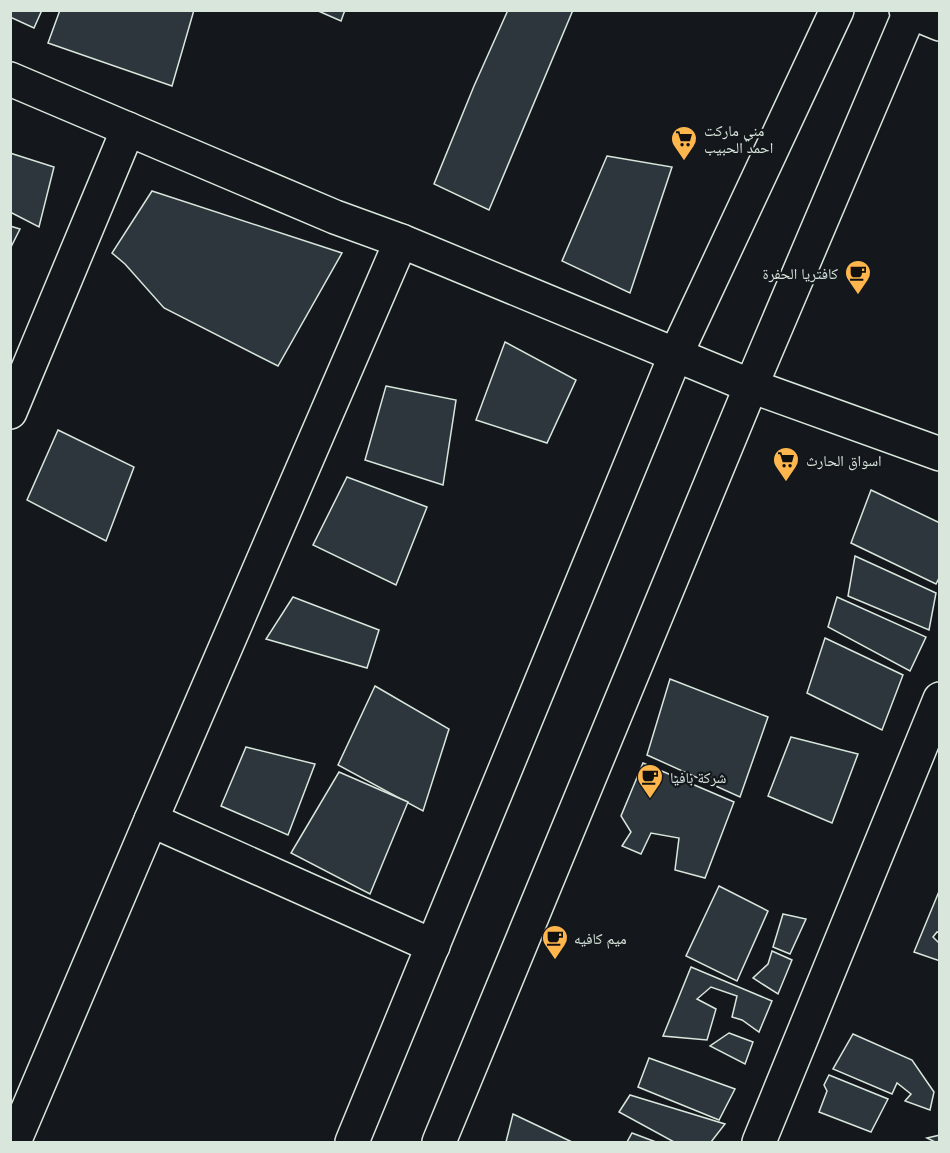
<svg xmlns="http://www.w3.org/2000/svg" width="950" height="1153" viewBox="0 0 950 1153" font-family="Poppins,'Noto Naskh Arabic',sans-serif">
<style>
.building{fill:#2c363c;stroke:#d8e6dc;stroke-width:1.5}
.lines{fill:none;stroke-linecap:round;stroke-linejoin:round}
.minor-casing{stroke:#d8e6dc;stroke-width:36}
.major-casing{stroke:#d8e6dc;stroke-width:36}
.minor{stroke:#14181c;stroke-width:33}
.major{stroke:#14181c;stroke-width:33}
.labels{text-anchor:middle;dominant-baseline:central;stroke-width:4.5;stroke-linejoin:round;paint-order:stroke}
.poi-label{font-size:15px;fill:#d8e6dc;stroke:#14181c;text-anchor:start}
</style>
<rect width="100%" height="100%" fill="#14181c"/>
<g class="building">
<path d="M 10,10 L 42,10 L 34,28 L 10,17 Z"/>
<path d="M 60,10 L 194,10 L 172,86 L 48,43 Z"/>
<path d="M 316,10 L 345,10 L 341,21 Z"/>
<path d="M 508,10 L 573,10 L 489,210 L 434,184 L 474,86 Z"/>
<path d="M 10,153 L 54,167 L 39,227 L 10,212 Z"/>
<path d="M 607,156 L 672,167 L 630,293 L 562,261 Z"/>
<path d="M 152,191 L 342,253 L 278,366 L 164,308 L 125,264 L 112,253 Z"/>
<path d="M 10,226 L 20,229 L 10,249 Z"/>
<path d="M 505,342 L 576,380 L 547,443 L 476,420 Z"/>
<path d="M 386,386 L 456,400 L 443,485 L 365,460 Z"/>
<path d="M 58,430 L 134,467 L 106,541 L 27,500 Z"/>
<path d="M 347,477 L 427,507 L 396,585 L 313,545 Z"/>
<path d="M 871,490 L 940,523 L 940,576 L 936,584 L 851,543 Z"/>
<path d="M 855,556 L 936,593 L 929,630 L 848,596 Z"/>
<path d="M 293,597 L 379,630 L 367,668 L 266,639 Z"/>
<path d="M 837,597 L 926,637 L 910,671 L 828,627 Z"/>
<path d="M 825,638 L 903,675 L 882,730 L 807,693 Z"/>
<path d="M 670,679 L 768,717 L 740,797 L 647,755 Z"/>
<path d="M 375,686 L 449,729 L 423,811 L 338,765 Z"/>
<path d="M 791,737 L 858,754 L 832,823 L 768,796 Z"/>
<path d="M 246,747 L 315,764 L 288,835 L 221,806 Z"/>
<path d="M 643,763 L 734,802 L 705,878 L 675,870 L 679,838 L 651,833 L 641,854 L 622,846 L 631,832 L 621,816 Z"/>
<path d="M 339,772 L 408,802 L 370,894 L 291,853 Z"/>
<path d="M 719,886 L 768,911 L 737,981 L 686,956 Z"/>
<path d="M 940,889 L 940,933 L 937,932 L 933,937 L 940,944 L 940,961 L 914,952 Z"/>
<path d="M 783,914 L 806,919 L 790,954 L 773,947 Z"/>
<path d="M 772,951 L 792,960 L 778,994 L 753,978 L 768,964 Z"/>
<path d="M 691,967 L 772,1001 L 759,1032 L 742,1020 L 732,1017 L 737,996 L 711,987 L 697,999 L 716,1009 L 707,1040 L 663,1036 Z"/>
<path d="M 729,1033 L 753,1042 L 745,1064 L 710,1046 Z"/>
<path d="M 853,1034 L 912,1060 L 934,1092 L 930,1110 L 905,1101 L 911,1094 L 897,1083 L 892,1094 L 833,1069 Z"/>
<path d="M 649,1058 L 735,1089 L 719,1120 L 638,1087 Z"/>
<path d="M 829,1075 L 888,1099 L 871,1132 L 819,1112 L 827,1091 L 824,1085 Z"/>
<path d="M 630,1095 L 725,1124 L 711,1142 L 674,1142 L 619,1112 Z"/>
<path d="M 513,1114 L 572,1142 L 506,1142 Z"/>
<path d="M 632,1133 L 656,1142 L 627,1142 Z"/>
<path d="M 940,1135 L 940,1142 L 935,1142 L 927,1138 Z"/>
</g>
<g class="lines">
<defs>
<g id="minor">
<path d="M 10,79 L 335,217 L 401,241 L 751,386 L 940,454"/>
<path d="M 10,412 L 128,129"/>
<path d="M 151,820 L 433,946"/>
<path d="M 14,1142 L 151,820 L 401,241"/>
<path d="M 352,1142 L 676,354 L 837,10"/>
<path d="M 439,1142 L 751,386 L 910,12"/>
<path d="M 759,1142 L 940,699"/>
</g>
<path id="major" d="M 906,10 L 940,24"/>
</defs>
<use href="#minor" class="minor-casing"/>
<use href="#major" class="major-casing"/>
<use href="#minor" class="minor"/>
<use href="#major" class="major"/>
</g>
<defs>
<symbol id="supermarket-pin" viewBox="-11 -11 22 30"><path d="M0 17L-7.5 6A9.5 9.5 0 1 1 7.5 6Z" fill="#ffb74d" stroke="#14181c"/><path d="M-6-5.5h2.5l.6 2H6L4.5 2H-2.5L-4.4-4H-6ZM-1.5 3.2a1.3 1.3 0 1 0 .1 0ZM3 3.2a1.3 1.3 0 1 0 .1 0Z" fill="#111"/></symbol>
<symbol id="cafe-pin" viewBox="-11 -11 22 30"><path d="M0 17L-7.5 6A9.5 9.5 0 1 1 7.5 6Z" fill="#ffb74d" stroke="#14181c"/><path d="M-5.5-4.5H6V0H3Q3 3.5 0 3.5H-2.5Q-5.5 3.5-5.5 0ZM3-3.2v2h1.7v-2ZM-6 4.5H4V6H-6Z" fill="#111"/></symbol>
</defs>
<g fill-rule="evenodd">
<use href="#supermarket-pin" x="669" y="124" width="30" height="40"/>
<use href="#cafe-pin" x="843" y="258" width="30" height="40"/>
<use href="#supermarket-pin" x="771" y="445" width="30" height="40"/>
<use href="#cafe-pin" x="635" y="762" width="30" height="40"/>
<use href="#cafe-pin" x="540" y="923" width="30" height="40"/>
</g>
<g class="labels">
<g class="poi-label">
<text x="704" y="130">مني ماركت<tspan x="704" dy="17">احمد الحبيب</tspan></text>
<text x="838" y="273" text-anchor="end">كافتريا الحفرة</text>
<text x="806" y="460">اسواق الحارث</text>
<text x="670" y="777">شركة بافيا</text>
<text x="574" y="938">ميم كافيه</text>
</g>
</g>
<rect width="950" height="1153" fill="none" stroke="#d8e6dc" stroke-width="24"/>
</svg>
